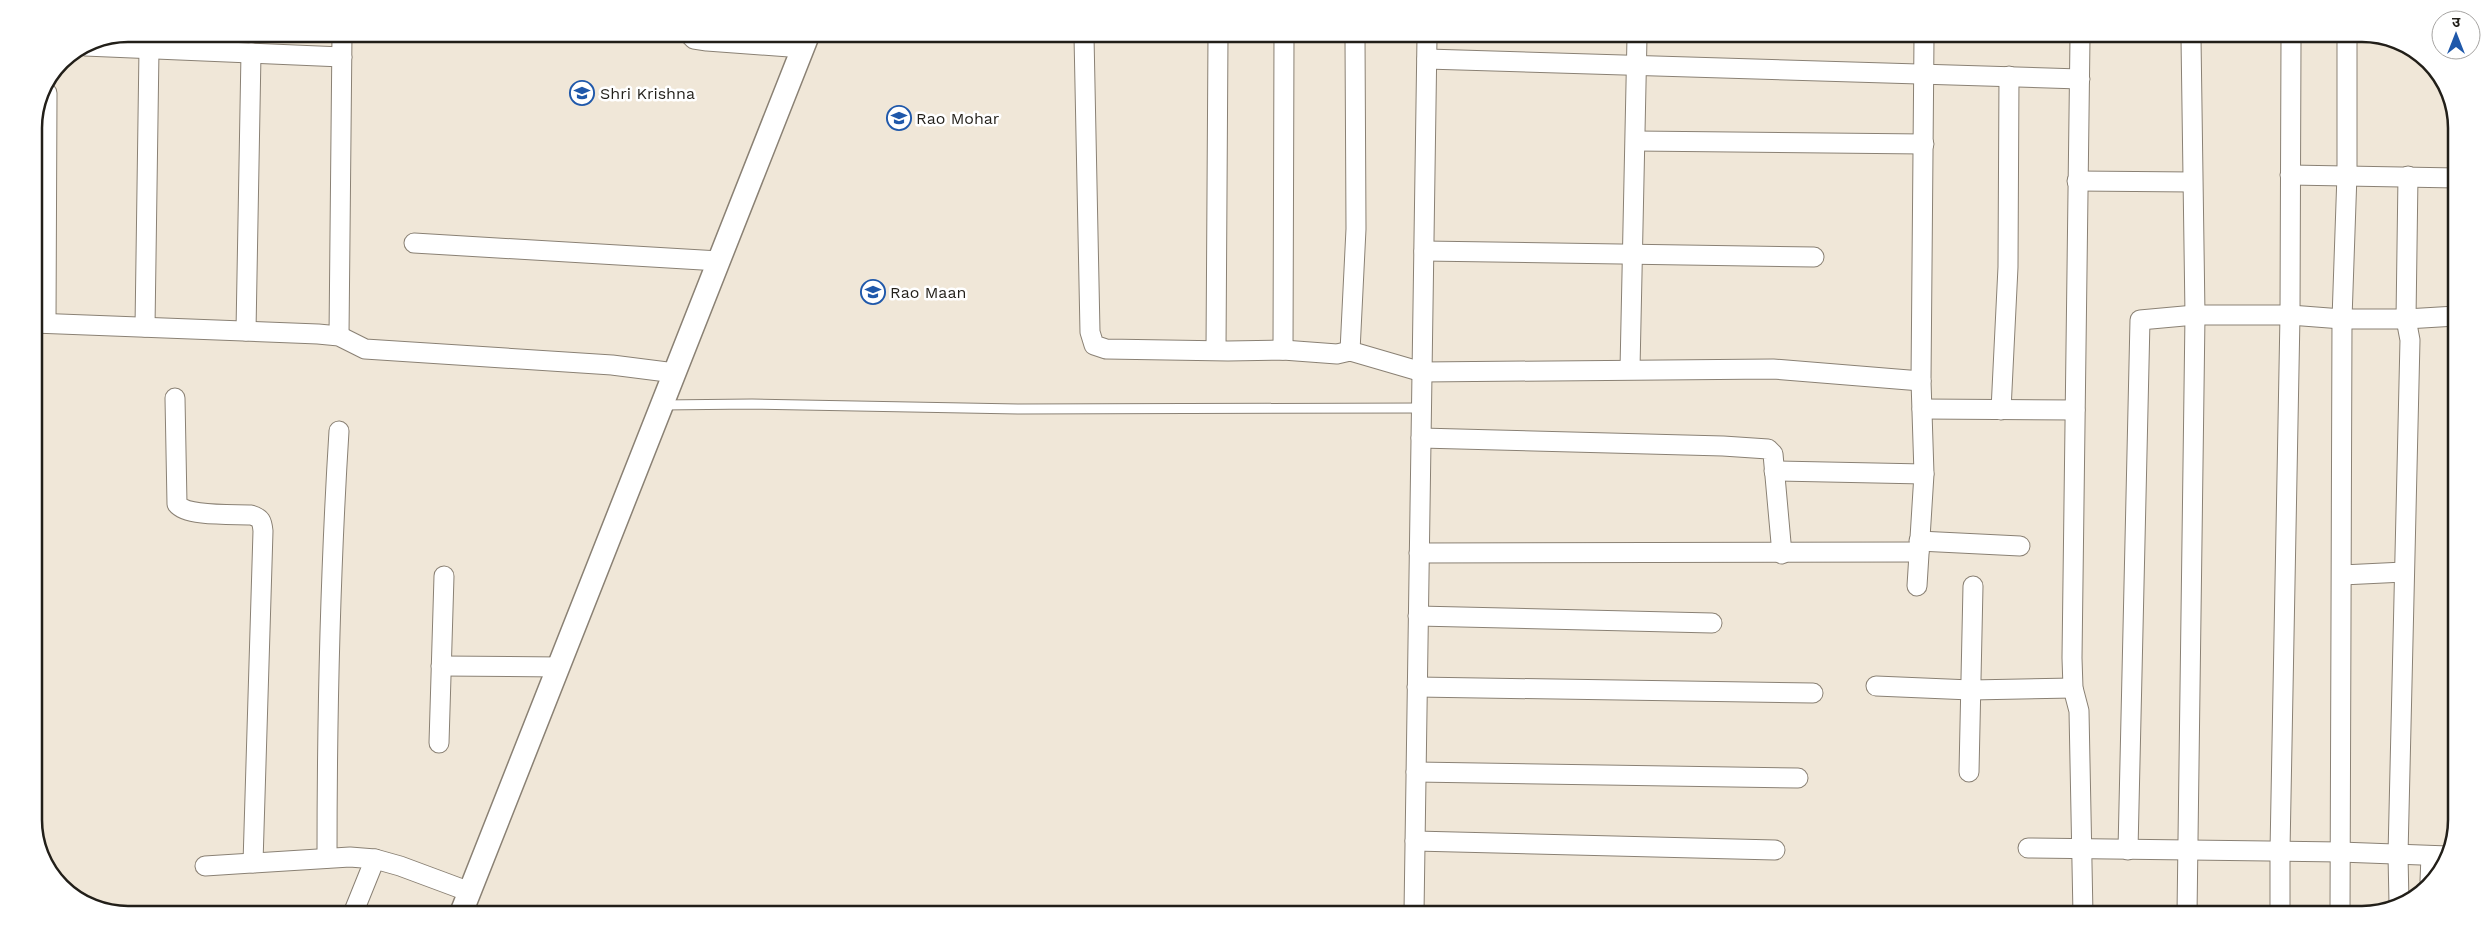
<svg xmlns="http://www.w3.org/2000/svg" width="2491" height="949" viewBox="0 0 2491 949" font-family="'Work Sans','Noto Sans Devanagari',sans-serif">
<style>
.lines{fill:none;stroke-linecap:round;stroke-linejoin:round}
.service-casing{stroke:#8a8174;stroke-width:11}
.minor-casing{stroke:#8a8174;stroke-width:21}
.tertiary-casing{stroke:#8a8174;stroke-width:25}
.service{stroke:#fff;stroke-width:9}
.minor{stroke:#fff;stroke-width:19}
.tertiary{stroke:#fff;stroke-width:22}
.labels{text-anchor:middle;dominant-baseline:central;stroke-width:5;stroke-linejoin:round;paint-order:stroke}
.poi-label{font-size:16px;fill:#221f19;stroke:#fff;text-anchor:start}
.rim{fill:none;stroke:#221f19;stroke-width:2.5}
</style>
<rect width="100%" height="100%" fill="#f0e7d8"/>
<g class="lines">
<defs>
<path id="service" d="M 662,405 L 752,404 L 1018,409 L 1421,408"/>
<g id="minor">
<path d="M 690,35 L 694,39 L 707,41 L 803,48"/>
<path d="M 1084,36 L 1090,332 L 1094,345 L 1106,349 L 1228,351 L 1283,350 L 1337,354 L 1350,351 L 1422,372 L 1773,369 L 1921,381"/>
<path d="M 2080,38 L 2072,658 L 2073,688 L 2079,711 L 2083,915"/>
<path d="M 85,46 L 342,57"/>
<path d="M 1427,59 L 2080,79"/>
<path d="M 1636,141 L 1924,144"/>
<path d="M 2290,175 L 2457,178"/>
<path d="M 2077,181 L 2192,182"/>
<path d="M 414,243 L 719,261"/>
<path d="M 1424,251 L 1814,257"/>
<path d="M 34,323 L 318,334 L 339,336 L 365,349 L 612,365 L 675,373"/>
<path d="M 46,323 L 47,93"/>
<path d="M 145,327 L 149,49"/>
<path d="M 246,331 L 251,53"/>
<path d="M 339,336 L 342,34"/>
<path d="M 1216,350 L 1218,36"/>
<path d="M 1283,350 L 1284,36"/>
<path d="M 1350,351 L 1356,229 L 1355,37"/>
<path d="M 1630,369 L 1637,37"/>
<path d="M 175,398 L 177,504 C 187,517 234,514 251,515 C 261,518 262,521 263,531 L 253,863"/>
<path d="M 1922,409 L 2075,410"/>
<path d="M 2001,410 L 2008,267 L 2009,76"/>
<path d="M 1421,438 L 1723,446 L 1768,449 L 1773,454 L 1782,554"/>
<path d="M 1774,471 L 1924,474"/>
<path d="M 1919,541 L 2020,546"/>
<path d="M 1419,553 L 1919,552"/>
<path d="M 2342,575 L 2404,572"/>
<path d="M 1917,586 L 1924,474 L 1921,381 L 1924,38"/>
<path d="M 1418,616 L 1712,623"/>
<path d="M 441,666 L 559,667"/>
<path d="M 1876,686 L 1971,690 L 2073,688"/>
<path d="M 1417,687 L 1813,693"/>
<path d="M 439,743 L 444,576"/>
<path d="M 1416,772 L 1798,778"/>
<path d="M 1969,772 L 1973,586"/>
<path d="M 1415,841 L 1775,850"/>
<path d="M 2028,848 L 2340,852 L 2448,856"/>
<path d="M 2128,850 L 2140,320 L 2195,315 L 2290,315 L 2342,319 L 2406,319 L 2456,316"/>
<path d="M 327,858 C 327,716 330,574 339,431"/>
<path d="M 205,866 L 350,857 L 375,859 L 400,866 L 470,892"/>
<path d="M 2430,881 L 2431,856"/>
<path d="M 2399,903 L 2398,855 L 2410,340 L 2406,319 L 2408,176"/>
<path d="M 354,911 L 375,859"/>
<path d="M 1414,913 L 1427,37"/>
<path d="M 2187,915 L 2195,315 L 2191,38"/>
<path d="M 2280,915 L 2280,851 L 2290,315 L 2291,39"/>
<path d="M 2340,915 L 2342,319 L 2347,174 L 2347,39"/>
</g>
<path id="tertiary" d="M 462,911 L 808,35"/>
</defs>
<use href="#service" class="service-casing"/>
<use href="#minor" class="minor-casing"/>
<use href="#tertiary" class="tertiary-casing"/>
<use href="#service" class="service"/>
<use href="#minor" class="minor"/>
<use href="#tertiary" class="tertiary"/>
</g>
<defs>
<symbol id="school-ring" viewBox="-11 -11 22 22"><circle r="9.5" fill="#fff" stroke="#1f58aa" stroke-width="1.5"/><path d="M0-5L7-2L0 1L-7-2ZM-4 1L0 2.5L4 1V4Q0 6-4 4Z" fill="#1f58aa"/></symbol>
</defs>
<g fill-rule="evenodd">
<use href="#school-ring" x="568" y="79" width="28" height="28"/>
<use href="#school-ring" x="885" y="104" width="28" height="28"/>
<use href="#school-ring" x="859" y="278" width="28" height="28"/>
</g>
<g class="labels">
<g class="poi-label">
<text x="600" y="93">Shri Krishna</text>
<text x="916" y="118">Rao Mohar</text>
<text x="890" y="292">Rao Maan</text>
</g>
</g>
<path d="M0 0H2491V949H0ZM128 42H2362A86 86 0 0 1 2448 128V820A86 86 0 0 1 2362 906H128A86 86 0 0 1 42 820V128A86 86 0 0 1 128 42Z" fill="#fff" fill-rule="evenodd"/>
<path class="rim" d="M128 42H2362A86 86 0 0 1 2448 128V820A86 86 0 0 1 2362 906H128A86 86 0 0 1 42 820V128A86 86 0 0 1 128 42Z"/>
<g transform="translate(2456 35)"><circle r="24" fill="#ffffff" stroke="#a7a5a3"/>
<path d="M0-4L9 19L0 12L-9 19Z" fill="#1f58aa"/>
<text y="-8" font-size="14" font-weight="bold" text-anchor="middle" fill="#221f19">उ</text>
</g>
</svg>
